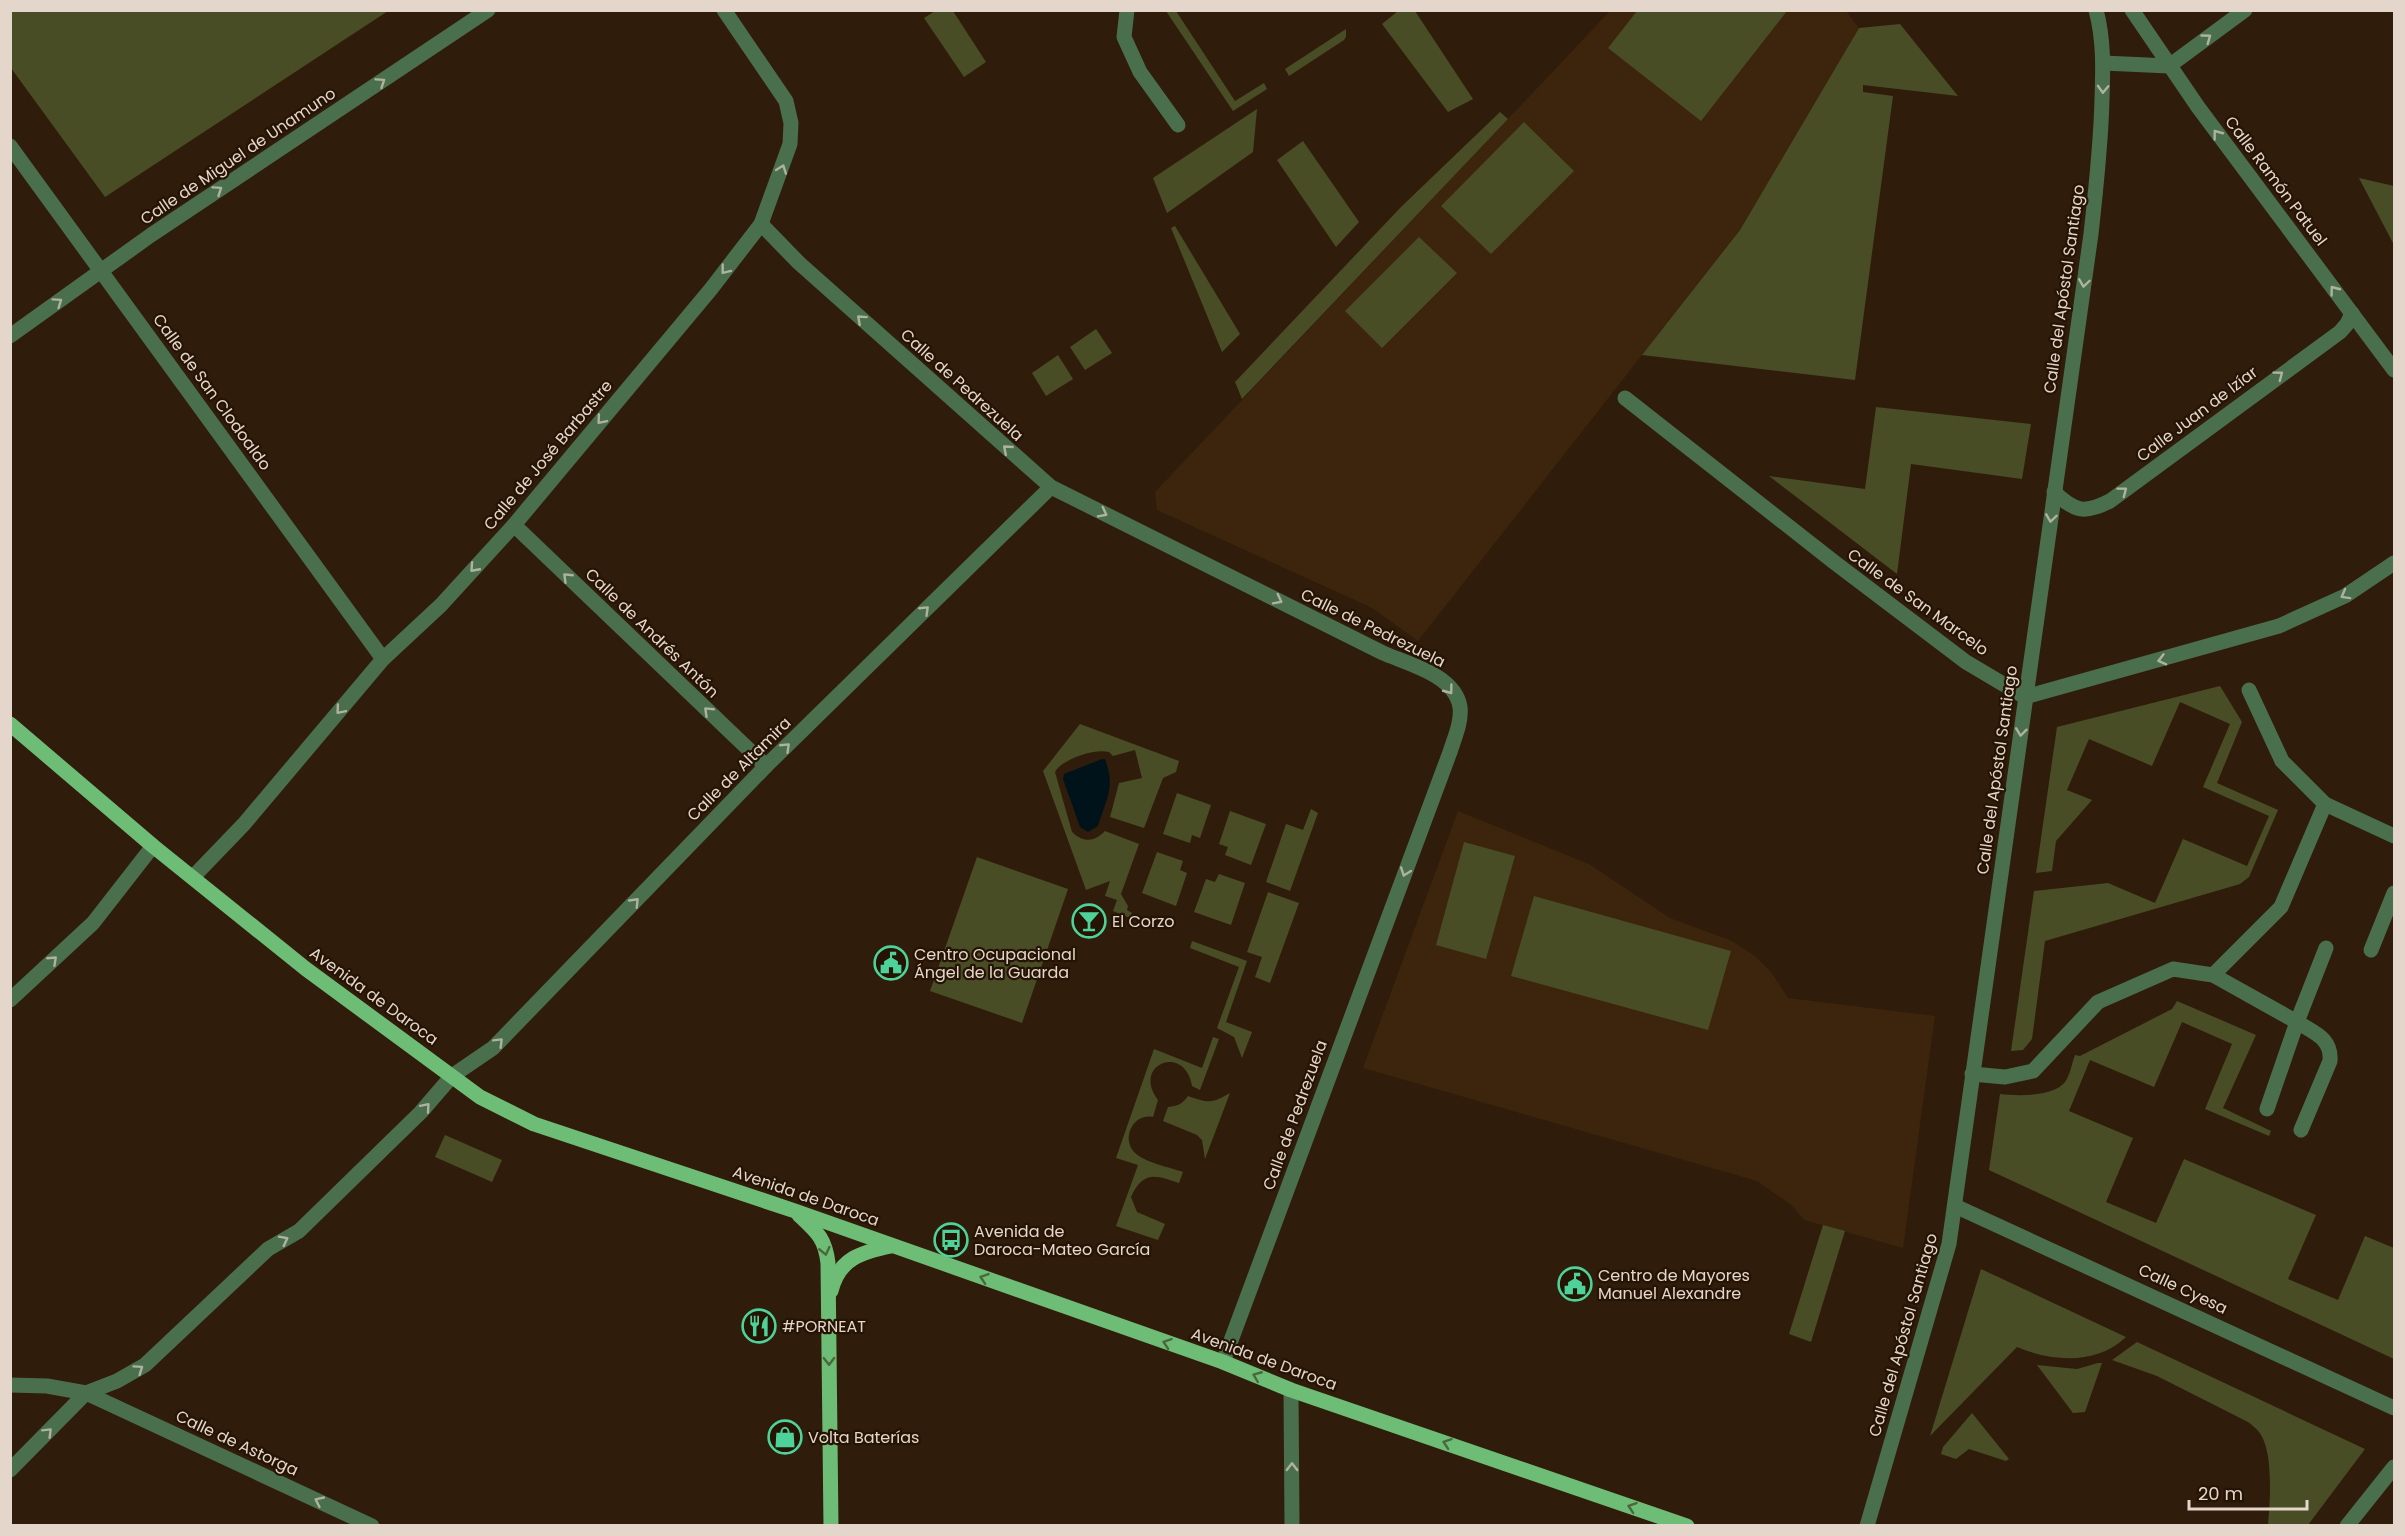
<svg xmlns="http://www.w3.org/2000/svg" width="2405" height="1536" viewBox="0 0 2405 1536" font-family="Poppins,sans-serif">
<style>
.built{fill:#3d240c}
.green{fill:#484d26}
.water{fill:#00131a}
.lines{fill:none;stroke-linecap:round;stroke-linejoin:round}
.minor{stroke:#4a6f4d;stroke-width:15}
.major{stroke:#6ebd76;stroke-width:15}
.oneway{stroke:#aeb29f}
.oneway2{stroke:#4a683c}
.labels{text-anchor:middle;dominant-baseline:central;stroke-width:4.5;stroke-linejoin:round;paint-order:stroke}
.street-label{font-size:16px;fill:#e4d6cb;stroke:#251303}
.poi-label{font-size:16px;fill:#e4d6cb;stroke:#251303;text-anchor:start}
</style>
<rect width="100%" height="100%" fill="#301c0a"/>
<g class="built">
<path d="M 1610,11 L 1846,11 L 1859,28 L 1740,230 L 1418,641 L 1372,608 L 1157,510 L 1155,492 Z"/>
<path d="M 1458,811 L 1589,864 L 1670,918 L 1732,941 L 1755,956 L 1772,973 L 1788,998 L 1935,1016 L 1903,1248 L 1804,1220 L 1791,1205 L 1757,1181 L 1363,1068 Z"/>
</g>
<g class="green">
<path d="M 10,11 L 388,11 L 105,197 L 11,68 Z"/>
<path d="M 935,11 L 953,11 L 986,62 L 964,77 L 924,18 Z"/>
<path d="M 1166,11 L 1176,11 L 1235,101 L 1264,83 L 1267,89 L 1233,111 Z"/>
<path d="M 1398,11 L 1415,11 L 1473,99 L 1448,112 L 1382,24 Z"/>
<path d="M 1637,11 L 1637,10 L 1787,11 L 1701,121 L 1608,48 Z"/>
<path d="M 1900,24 L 1958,96 L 1863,85 L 1863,92 L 1893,96 L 1855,380 L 1642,355 L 1740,230 L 1859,28 Z"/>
<path d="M 1346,29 L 1346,37 L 1344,40 L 1289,76 L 1285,69 Z"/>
<path d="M 1257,109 L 1253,152 L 1167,213 L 1153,178 Z"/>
<path d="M 1500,112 L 1508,119 L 1242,399 L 1235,382 L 1401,207 Z"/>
<path d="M 1524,122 L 1574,171 L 1491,254 L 1441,206 Z"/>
<path d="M 1303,141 L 1359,222 L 1336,247 L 1277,160 Z"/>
<path d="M 2359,178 L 2394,186 L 2394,245 Z"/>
<path d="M 1175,226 L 1240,334 L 1222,352 L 1171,228 Z"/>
<path d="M 1419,237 L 1457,273 L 1382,348 L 1345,311 Z"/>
<path d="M 1096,329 L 1112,353 L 1085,370 L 1070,347 Z"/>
<path d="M 1058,355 L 1073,379 L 1046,396 L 1032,373 Z"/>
<path d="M 1876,407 L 2031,424 L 2022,479 L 1911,464 L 1897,574 L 1769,476 L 1865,489 Z"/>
<path d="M 2220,686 L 2242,722 L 2217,783 L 2278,810 L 2249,877 L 2240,884 L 2045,941 L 2032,1039 L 2023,1050 L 2011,1051 L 2034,891 L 2108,883 L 2155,903 L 2183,839 L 2247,866 L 2269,816 L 2203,787 L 2230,724 L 2180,702 L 2152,766 L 2089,739 L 2067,790 L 2092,800 L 2056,841 L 2052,871 L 2036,873 L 2057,727 Z"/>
<path d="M 1080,724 L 1179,761 L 1176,772 L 1163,778 L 1144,828 L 1110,817 L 1119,783 L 1142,778 L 1135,750 L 1113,756 L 1109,752 C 1095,748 1062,759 1055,772 L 1072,832 C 1083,843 1095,842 1105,831 L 1139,844 L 1121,894 L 1128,906 L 1127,910 L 1132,913 L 1130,918 L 1113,911 L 1117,900 L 1105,896 L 1110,881 L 1086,890 L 1043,771 Z"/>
<path d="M 1177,793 L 1211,805 L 1200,838 L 1192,835 L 1190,843 L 1163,834 Z"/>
<path d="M 1311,809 L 1318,813 L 1290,891 L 1266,882 L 1286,824 L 1303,830 Z"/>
<path d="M 1230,811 L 1266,824 L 1251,865 L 1225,855 L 1228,847 L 1219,844 Z"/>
<path d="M 1464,842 L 1515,856 L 1486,959 L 1436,945 Z"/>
<path d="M 1157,852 L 1183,861 L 1180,870 L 1187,873 L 1176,906 L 1142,893 Z"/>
<path d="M 977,857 L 1068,889 L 1022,1023 L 930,991 Z"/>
<path d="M 1219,874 L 1245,883 L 1231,925 L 1194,912 L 1206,879 L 1215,882 Z"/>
<path d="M 1268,892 L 1299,903 L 1270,983 L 1255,977 L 1262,957 L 1247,952 Z"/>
<path d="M 1534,896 L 1731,951 L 1708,1030 L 1511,976 Z"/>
<path d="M 1192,941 L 1247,961 L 1226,1022 L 1252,1032 L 1242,1058 L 1234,1037 L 1217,1028 L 1239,967 L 1190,948 Z"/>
<path d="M 2177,1001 L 2256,1035 L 2223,1108 L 2271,1131 L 2269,1136 L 2205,1109 L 2232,1044 L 2182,1022 L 2154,1087 L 2090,1060 L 2069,1111 L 2133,1138 L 2106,1202 L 2156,1223 L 2184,1159 L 2316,1215 L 2288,1279 L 2338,1300 L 2365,1236 L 2394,1248 L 2394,1359 L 1989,1170 L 2000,1094 C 2017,1096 2053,1097 2065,1082 C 2070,1075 2072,1063 2075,1055 L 2080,1056 L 2172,1009 Z"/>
<path d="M 1213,1037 L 1219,1039 L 1200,1090 L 1192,1086 C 1185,1043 1131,1064 1158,1100 L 1153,1117 C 1134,1113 1121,1137 1134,1152 C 1145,1163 1169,1167 1183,1172 L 1179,1183 C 1156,1175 1143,1170 1131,1197 L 1137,1212 L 1165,1224 L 1158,1240 L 1116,1226 L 1138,1165 L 1116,1158 L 1154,1049 L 1202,1068 Z"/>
<path d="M 1230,1093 L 1205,1159 L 1202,1140 L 1197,1135 L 1163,1121 L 1168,1107 C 1178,1106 1182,1104 1188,1096 C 1208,1103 1211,1104 1230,1093 Z"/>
<path d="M 445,1135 L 502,1160 L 492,1182 L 435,1157 Z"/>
<path d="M 1823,1225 L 1845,1231 L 1811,1342 L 1789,1334 Z"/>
<path d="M 1981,1269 L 2126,1337 C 2097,1365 2052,1362 2017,1347 L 1930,1436 Z"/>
<path d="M 2137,1342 L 2365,1449 L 2308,1525 L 2268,1525 C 2270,1502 2274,1451 2259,1432 C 2256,1428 2252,1425 2248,1422 L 2157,1376 L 2112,1360 Z"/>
<path d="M 2098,1363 L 2102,1363 L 2085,1412 L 2073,1413 L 2037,1365 L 2077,1369 Z"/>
<path d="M 1972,1413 L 2009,1459 L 2006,1461 L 1969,1449 L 1956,1459 L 1941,1454 L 1943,1447 Z"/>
</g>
<path class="water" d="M 1102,759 L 1105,759 C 1116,788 1106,799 1098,826 L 1088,832 L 1080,827 L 1063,779 L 1064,774 Z"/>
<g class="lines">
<g class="minor">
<path d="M 1127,10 L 1124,37 L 1140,72 L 1178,125"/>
<path d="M 2132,10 L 2198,107 L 2394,370"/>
<path d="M 2103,63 L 2169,66 L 2245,10"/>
<path d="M 10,146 L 383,659"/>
<path d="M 761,224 L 799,263 L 1051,487 L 1383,653 C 1408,664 1455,675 1460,707 C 1462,722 1454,739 1450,752 L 1223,1362"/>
<path d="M 10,336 L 151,235 L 488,10"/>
<path d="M 1625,398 L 1834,562 L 1966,662 L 2025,697 L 2279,626 L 2345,596 L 2394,563"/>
<path d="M 2054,492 C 2075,512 2085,514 2110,501 L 2340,332 L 2347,324 L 2352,313"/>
<path d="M 514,525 L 766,766"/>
<path d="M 2325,804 L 2394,836"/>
<path d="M 193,877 L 244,824 L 383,659 L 441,605 L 514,525 L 711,289 L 761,224 L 790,144 L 791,123 L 786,101 L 724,10"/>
<path d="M 2371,950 L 2394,893"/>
<path d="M 2213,975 L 2281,907 L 2325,804 L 2282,761 L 2249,690"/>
<path d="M 10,1000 L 93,923 L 153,846"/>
<path d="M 1972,1074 L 2005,1077 L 2033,1071 L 2098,1002 L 2173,969 L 2213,975 L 2297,1022 L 2267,1109"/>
<path d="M 2301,1130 L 2330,1061 C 2332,1038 2314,1033 2297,1022 L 2326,948"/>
<path d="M 1955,1206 L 2394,1408"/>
<path d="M 10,1385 L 47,1386 L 86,1393 L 372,1526"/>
<path d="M 1291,1390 L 1292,1526"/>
<path d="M 10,1470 L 86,1393 L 117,1381 L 145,1365 L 268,1249 L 299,1231 L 421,1112 L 452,1076 L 493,1048 L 766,766 L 1051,487"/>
<path d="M 1867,1526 L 1949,1244 L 2091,234 C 2096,189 2101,144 2102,99 C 2103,69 2104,40 2096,10"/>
<path d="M 2347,1526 L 2394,1467"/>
</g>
<g class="major">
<path d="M 10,724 L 153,846 L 306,969 L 480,1097 L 534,1124 L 795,1211 L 1223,1362 L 1291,1390 L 1687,1526"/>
<path d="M 799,1215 C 817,1232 825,1238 828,1263 L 831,1526"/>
<path d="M 831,1291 C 839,1258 862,1252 891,1246"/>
</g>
</g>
<defs><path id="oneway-chevron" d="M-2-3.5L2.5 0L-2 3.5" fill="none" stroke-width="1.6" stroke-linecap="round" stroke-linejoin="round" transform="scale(1.5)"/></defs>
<g class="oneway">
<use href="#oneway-chevron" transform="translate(2207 38) rotate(-36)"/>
<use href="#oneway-chevron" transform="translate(381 82) rotate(-34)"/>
<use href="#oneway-chevron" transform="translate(2103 89) rotate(92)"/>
<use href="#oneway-chevron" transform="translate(2217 134) rotate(-127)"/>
<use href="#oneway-chevron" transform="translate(782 169) rotate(-70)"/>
<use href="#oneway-chevron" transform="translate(218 190) rotate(-34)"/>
<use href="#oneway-chevron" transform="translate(725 270) rotate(128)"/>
<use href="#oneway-chevron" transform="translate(2084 283) rotate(98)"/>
<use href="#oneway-chevron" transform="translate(2334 290) rotate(-127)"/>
<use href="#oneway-chevron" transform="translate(58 302) rotate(-35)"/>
<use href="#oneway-chevron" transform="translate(861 319) rotate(-138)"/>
<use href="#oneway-chevron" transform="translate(2279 375) rotate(-37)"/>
<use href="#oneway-chevron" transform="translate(601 420) rotate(130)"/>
<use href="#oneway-chevron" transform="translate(1007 449) rotate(-139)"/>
<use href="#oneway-chevron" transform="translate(2123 491) rotate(-37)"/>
<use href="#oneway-chevron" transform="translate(1103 513) rotate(27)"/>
<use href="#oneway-chevron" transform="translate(2051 518) rotate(98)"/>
<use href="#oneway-chevron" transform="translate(474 568) rotate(132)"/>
<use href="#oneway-chevron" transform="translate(567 577) rotate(-136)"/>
<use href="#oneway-chevron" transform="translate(2345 595) rotate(151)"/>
<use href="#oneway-chevron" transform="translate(1278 600) rotate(27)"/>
<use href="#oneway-chevron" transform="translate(925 610) rotate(-44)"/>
<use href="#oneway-chevron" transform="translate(2162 660) rotate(165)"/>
<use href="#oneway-chevron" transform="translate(1449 690) rotate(53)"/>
<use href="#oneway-chevron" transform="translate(340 710) rotate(130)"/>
<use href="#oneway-chevron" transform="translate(708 711) rotate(-136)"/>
<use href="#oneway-chevron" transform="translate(2021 732) rotate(97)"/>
<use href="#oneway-chevron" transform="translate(786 747) rotate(-44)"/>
<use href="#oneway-chevron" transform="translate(1405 872) rotate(110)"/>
<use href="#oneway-chevron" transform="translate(635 902) rotate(-46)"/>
<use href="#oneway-chevron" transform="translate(53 960) rotate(-43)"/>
<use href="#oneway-chevron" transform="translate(499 1042) rotate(-45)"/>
<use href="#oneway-chevron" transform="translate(426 1107) rotate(-49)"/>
<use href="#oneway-chevron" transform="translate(284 1240) rotate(-27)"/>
<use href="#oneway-chevron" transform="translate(139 1369) rotate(-35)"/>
<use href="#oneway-chevron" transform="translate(48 1432) rotate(-45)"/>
<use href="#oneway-chevron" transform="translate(1292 1467) rotate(-90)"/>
<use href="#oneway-chevron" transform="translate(319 1501) rotate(-155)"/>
</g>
<g class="oneway2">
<use href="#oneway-chevron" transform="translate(825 1251) rotate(77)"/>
<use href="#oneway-chevron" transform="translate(984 1278) rotate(-161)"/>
<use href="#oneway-chevron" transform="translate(1167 1343) rotate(-161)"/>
<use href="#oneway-chevron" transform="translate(829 1361) rotate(89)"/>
<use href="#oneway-chevron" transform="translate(1257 1376) rotate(-158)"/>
<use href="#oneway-chevron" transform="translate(1447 1443) rotate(-161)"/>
<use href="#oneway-chevron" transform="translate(1632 1507) rotate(-161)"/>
</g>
<defs>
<symbol id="bar-ring" viewBox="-11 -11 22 22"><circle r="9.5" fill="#251303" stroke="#4dd39a" stroke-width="1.5"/><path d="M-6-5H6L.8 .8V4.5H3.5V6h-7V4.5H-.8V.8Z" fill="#4dd39a"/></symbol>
<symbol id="civic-ring" viewBox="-11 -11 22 22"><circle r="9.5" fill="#251303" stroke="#4dd39a" stroke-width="1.5"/><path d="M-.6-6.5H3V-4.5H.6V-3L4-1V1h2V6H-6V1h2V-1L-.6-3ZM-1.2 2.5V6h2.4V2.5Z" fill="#4dd39a"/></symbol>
<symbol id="bus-ring" viewBox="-11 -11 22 22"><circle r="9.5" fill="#251303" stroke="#4dd39a" stroke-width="1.5"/><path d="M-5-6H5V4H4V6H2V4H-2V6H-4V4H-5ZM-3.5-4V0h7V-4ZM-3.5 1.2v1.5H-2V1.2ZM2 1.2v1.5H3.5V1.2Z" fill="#4dd39a"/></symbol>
<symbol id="restaurant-ring" viewBox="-11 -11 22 22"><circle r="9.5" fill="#251303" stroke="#4dd39a" stroke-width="1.5"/><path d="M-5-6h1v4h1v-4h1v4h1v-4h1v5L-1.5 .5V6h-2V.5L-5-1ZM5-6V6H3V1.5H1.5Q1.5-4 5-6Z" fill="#4dd39a"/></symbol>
<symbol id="shop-ring" viewBox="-11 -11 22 22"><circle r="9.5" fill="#251303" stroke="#4dd39a" stroke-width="1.5"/><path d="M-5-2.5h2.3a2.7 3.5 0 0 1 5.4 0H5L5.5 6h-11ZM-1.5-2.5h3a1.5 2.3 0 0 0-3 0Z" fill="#4dd39a"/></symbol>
</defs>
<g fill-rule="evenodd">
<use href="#bar-ring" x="1070" y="902" width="38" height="38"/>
<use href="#civic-ring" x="872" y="944" width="38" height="38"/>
<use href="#bus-ring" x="932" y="1221" width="38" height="38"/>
<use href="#civic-ring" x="1556" y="1265" width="38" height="38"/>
<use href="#restaurant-ring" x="740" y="1307" width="38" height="38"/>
<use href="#shop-ring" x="766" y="1418" width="38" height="38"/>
</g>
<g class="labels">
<g class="street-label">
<text transform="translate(238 156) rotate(-34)">Calle de Miguel de Unamuno</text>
<text transform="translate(2276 181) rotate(53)">Calle Ramón Patuel</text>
<text transform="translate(2064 289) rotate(-82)">Calle del Apóstol Santiago</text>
<text transform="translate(962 385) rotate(42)">Calle de Pedrezuela</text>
<text transform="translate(212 392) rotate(54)">Calle de San Clodoaldo</text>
<text transform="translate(2197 414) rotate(-37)">Calle Juan de Izíar</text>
<text transform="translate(548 455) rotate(-50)">Calle de José Barbastre</text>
<text transform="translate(1918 602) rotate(36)">Calle de San Marcelo</text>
<text transform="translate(1373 628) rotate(26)">Calle de Pedrezuela</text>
<text transform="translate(652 633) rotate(44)">Calle de Andrés Antón</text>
<text transform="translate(739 769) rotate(-45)">Calle de Altamira</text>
<text transform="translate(1997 770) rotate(-82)">Calle del Apóstol Santiago</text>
<text transform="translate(374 996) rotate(36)">Avenida de Daroca</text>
<text transform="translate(1295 1115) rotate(-70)">Calle de Pedrezuela</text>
<text transform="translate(806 1196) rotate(19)">Avenida de Daroca</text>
<text transform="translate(2183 1289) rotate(25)">Calle Cyesa</text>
<text transform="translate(1903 1335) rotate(-74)">Calle del Apóstol Santiago</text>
<text transform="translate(1264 1359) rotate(20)">Avenida de Daroca</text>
<text transform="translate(237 1443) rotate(25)">Calle de Astorga</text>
</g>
<g class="poi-label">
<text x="1112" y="921">El Corzo</text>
<text x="914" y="954">Centro Ocupacional<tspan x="914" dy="18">Ángel de la Guarda</tspan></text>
<text x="974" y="1231">Avenida de<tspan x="974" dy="18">Daroca-Mateo García</tspan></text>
<text x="1598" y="1275">Centro de Mayores<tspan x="1598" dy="18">Manuel Alexandre</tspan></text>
<text x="782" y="1326">#PORNEAT</text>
<text x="808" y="1437">Volta Baterías</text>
</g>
</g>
<rect width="2405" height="1536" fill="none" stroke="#e4d6cb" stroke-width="24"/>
<path d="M2189 1500v9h118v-9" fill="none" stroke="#e4d6cb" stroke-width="3"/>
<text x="2198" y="1500" font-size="18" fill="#e4d6cb" stroke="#251303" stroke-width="4.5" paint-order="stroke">20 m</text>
</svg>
